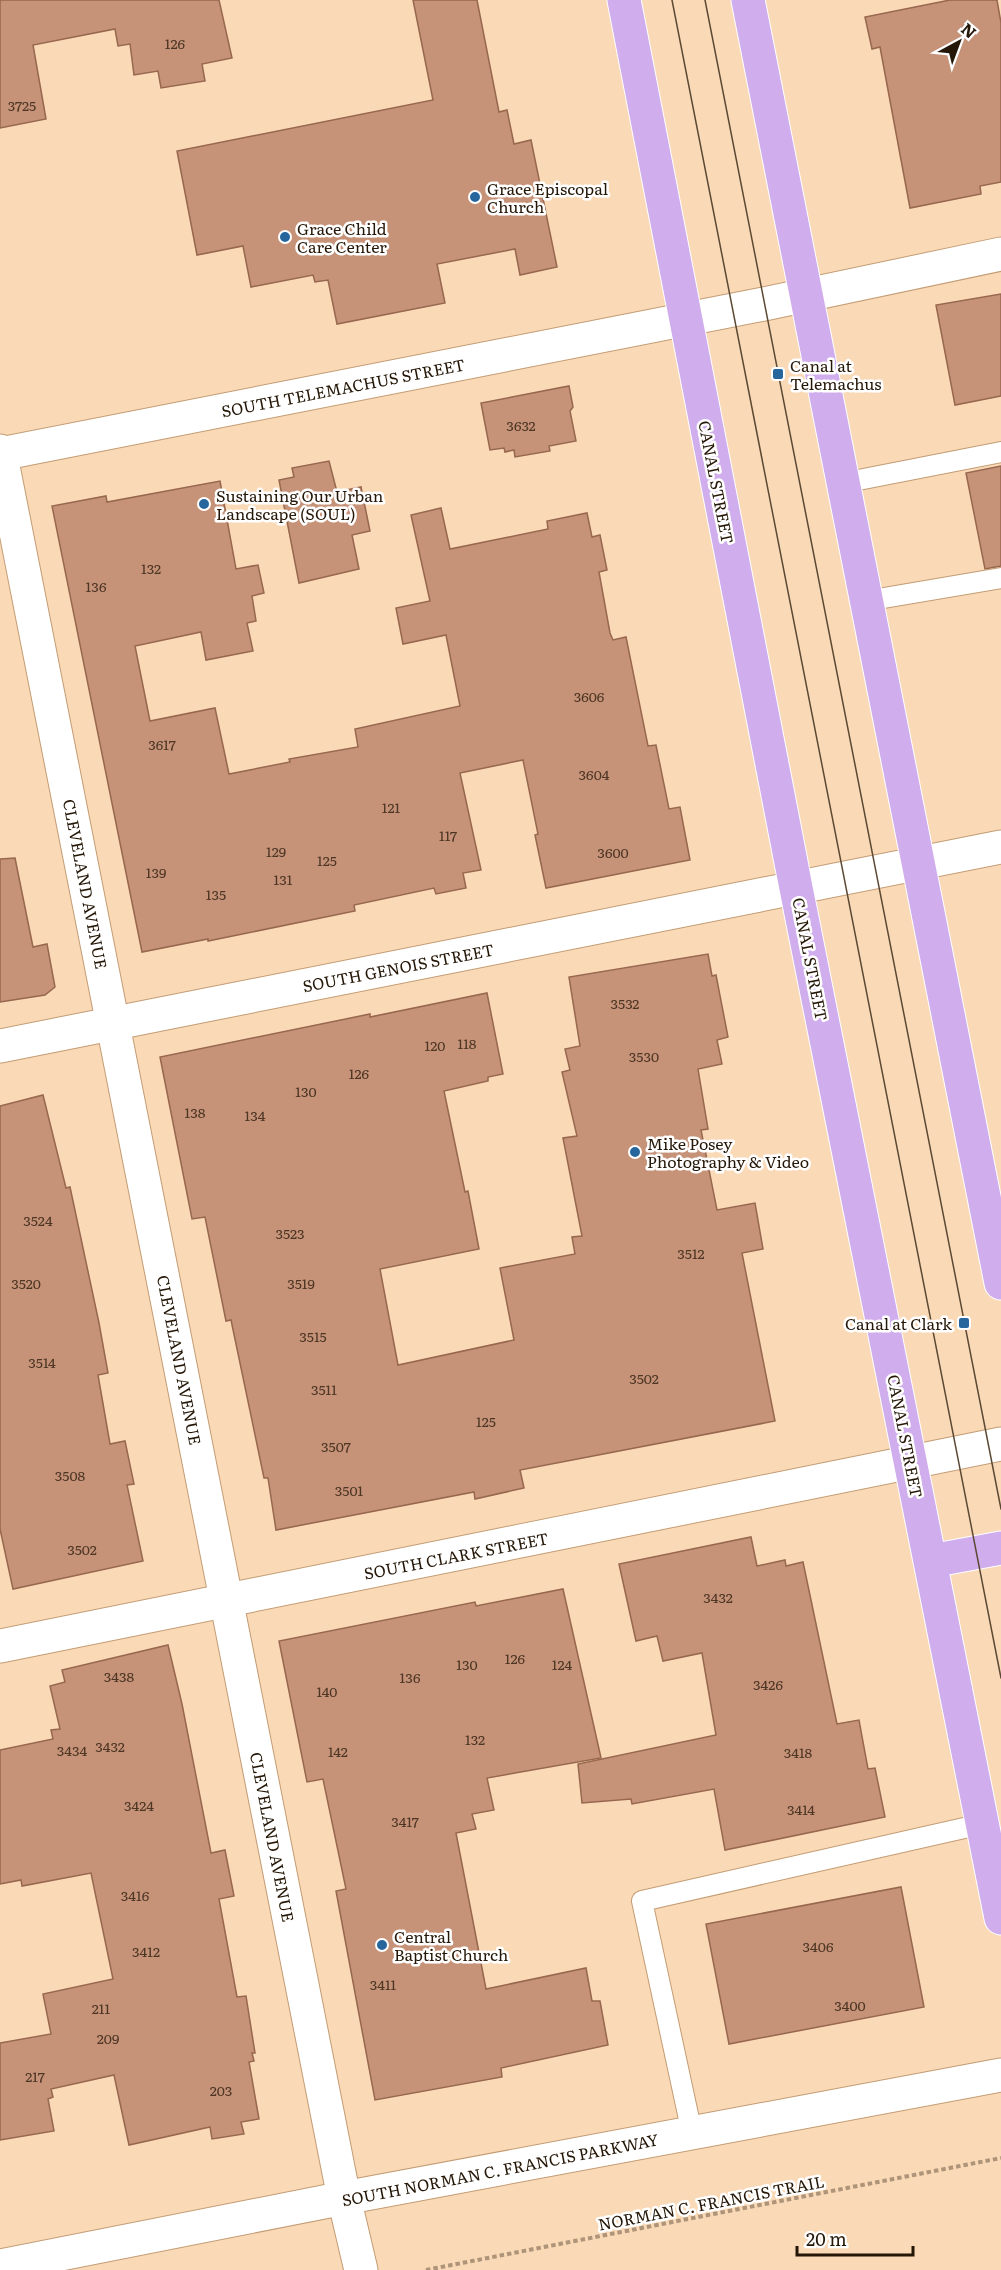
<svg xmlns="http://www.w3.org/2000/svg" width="1001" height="2270" viewBox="0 0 1001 2270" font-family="Literata,serif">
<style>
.building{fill:#c69379;stroke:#97674e;stroke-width:1.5}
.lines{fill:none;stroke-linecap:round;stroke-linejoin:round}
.service-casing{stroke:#c39c73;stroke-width:22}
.minor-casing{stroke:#c39c73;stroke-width:35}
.tertiary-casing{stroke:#c39c73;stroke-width:35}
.primary-casing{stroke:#fff;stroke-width:35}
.path{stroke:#ae9478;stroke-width:4;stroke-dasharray:4.5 3;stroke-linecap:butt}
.service{stroke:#fff;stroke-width:20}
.minor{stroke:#fff;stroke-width:33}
.tertiary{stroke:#fff;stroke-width:33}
.primary{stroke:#d0aded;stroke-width:33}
.tram{stroke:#5b4934;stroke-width:1.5}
.poi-dot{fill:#27669c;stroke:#fff;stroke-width:2}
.labels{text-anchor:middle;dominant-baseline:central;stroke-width:5;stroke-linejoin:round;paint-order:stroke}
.number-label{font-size:14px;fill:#4d3624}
.poi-label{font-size:16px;fill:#251707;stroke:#fff;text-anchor:start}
.street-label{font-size:16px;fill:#251707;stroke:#fff}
</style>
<rect width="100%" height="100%" fill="#fad9b7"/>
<g class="building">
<path d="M 0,0 L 219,0 L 232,58 L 202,64 L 205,81 L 161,88 L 158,71 L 134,75 L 130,44 L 118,46 L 115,29 L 33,45 L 46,119 L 0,128 Z"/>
<path d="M 413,0 L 477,0 L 499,112 L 507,110 L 514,144 L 531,140 L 557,267 L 520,275 L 515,249 L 437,264 L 445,303 L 337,324 L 328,280 L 315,282 L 313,275 L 251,287 L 243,246 L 197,255 L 177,151 L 433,100 Z"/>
<path d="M 950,0 L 997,0 L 1001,23 L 1001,182 L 980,186 L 981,194 L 910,208 L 880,47 L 872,49 L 865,17 Z"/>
<path d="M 1001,294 L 1001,396 L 955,405 L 936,305 Z"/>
<path d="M 569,386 L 573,407 L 570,411 L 576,441 L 549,446 L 550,451 L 515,457 L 514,450 L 505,452 L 504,448 L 490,450 L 481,403 Z"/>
<path d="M 329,461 L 337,492 L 361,487 L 370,531 L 352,535 L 359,569 L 299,583 L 279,480 L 294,477 L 292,468 Z"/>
<path d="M 1001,466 L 1001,566 L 985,569 L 966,473 Z"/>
<path d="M 220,481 L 236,569 L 258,565 L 264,593 L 252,596 L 256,621 L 247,623 L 253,651 L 206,660 L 201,632 L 135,646 L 150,721 L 215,708 L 229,774 L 290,762 L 289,759 L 358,747 L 355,729 L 460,706 L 446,635 L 403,644 L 396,608 L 430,601 L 411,515 L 441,508 L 450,549 L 548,529 L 547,521 L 587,513 L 592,537 L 600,535 L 607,570 L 599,572 L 610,633 L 613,640 L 626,637 L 648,746 L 656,745 L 669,809 L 680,807 L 690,860 L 546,888 L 535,835 L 538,834 L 523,760 L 460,773 L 481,870 L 463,873 L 466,888 L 436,894 L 434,888 L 354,905 L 355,911 L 208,941 L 208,939 L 142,952 L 52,506 L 106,496 L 107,502 Z"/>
<path d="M 15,858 L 33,947 L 47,944 L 55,987 L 45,995 L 0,1002 L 0,859 Z"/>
<path d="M 708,954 L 712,976 L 716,975 L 728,1037 L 717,1040 L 722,1064 L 698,1069 L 708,1129 L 701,1130 L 717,1210 L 755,1203 L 763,1249 L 742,1253 L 775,1421 L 520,1470 L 524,1488 L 475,1499 L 474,1492 L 276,1530 L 268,1478 L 264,1478 L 231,1320 L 226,1321 L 205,1217 L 192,1219 L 160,1057 L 370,1014 L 370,1017 L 487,993 L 503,1074 L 488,1077 L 488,1081 L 444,1091 L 465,1192 L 468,1191 L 479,1249 L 380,1269 L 398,1365 L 514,1340 L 500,1268 L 575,1254 L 572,1237 L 582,1236 L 563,1138 L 577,1136 L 562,1072 L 570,1070 L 565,1049 L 580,1046 L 569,977 Z"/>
<path d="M 43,1095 L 66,1188 L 70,1187 L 99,1323 L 108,1373 L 98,1375 L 110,1444 L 125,1441 L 134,1484 L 127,1485 L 143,1561 L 13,1589 L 0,1529 L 0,1106 Z"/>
<path d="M 751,1537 L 757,1566 L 785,1560 L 786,1566 L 803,1562 L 837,1724 L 859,1720 L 868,1769 L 875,1768 L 885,1817 L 725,1850 L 714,1789 L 632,1804 L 631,1799 L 582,1803 L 578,1764 L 716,1735 L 702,1653 L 663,1661 L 657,1636 L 636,1641 L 619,1564 Z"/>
<path d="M 563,1589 L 601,1758 L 487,1778 L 494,1810 L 472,1814 L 476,1829 L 456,1833 L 486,1989 L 586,1968 L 592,2001 L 600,2001 L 608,2045 L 501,2068 L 502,2077 L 375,2100 L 336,1891 L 346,1889 L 323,1779 L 307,1782 L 279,1641 L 475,1602 L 476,1606 Z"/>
<path d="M 168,1645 L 182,1704 L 211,1853 L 225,1850 L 234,1896 L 219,1899 L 237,1997 L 246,1996 L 255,2053 L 252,2053 L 254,2061 L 249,2062 L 259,2119 L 241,2122 L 244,2134 L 212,2139 L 210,2127 L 129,2145 L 114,2075 L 51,2089 L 53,2097 L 48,2099 L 54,2131 L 0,2140 L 0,2043 L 51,2034 L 43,1994 L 113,1979 L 91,1873 L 22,1886 L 21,1880 L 0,1884 L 0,1750 L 53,1739 L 51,1730 L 60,1729 L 50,1686 L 65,1682 L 62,1670 Z"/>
<path d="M 901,1887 L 924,2007 L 729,2044 L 706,1924 Z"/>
</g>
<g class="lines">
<defs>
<g id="service">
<path d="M 843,483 L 1001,452"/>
<path d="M 866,601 L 1001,578"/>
<path d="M 692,2133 L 642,1901 L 982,1824"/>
</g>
<g id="minor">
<path d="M 0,451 L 344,2198 L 361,2270"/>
<path d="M 0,454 L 764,304 L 1001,254"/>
<path d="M 0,1046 L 1001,847"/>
<path d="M 0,1646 L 1001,1444"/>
</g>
<path id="tertiary" d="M 0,2266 L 344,2198 L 1001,2075"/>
<g id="primary">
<path d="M 624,0 L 796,888 L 1001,1918"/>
<path d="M 748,0 L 1001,1283"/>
<path d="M 931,1561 L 1001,1548"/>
</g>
</defs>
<use href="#service" class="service-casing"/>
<use href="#minor" class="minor-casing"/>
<use href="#tertiary" class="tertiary-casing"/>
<use href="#primary" class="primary-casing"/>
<path class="path" d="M 426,2270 L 1001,2158"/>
<use href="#service" class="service"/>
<use href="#minor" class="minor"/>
<use href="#tertiary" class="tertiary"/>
<use href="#primary" class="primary"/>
<g class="tram">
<path d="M 672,0 L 1001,1678"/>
<path d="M 705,0 L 1001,1509"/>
</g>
</g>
<g class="poi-dot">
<circle cx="475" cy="197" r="6"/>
<circle cx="285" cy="237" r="6"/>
<rect x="772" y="368" width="12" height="12" rx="3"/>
<circle cx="204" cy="504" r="6"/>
<circle cx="635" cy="1152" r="6"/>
<rect x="958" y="1317" width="12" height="12" rx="3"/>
<circle cx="382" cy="1945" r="6"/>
</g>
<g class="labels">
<g class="number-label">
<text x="175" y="43">126</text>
<text x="22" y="105">3725</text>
<text x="521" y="425">3632</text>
<text x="151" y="568">132</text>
<text x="96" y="586">136</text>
<text x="589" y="696">3606</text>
<text x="162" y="744">3617</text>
<text x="594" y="774">3604</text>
<text x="391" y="807">121</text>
<text x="448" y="835">117</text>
<text x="276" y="851">129</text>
<text x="613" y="852">3600</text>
<text x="327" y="860">125</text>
<text x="156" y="872">139</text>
<text x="283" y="879">131</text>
<text x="216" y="894">135</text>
<text x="625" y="1003">3532</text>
<text x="467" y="1043">118</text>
<text x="435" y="1045">120</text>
<text x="644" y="1056">3530</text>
<text x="359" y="1073">126</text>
<text x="306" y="1091">130</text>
<text x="195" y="1112">138</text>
<text x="255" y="1115">134</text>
<text x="38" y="1220">3524</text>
<text x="290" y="1233">3523</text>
<text x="691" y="1253">3512</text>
<text x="26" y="1283">3520</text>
<text x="301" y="1283">3519</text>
<text x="313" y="1336">3515</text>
<text x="42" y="1362">3514</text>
<text x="644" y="1378">3502</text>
<text x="324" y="1389">3511</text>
<text x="486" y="1421">125</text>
<text x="336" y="1446">3507</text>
<text x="70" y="1475">3508</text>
<text x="349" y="1490">3501</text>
<text x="82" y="1549">3502</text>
<text x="718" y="1597">3432</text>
<text x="515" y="1658">126</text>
<text x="467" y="1664">130</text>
<text x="562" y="1664">124</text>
<text x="119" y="1676">3438</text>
<text x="410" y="1677">136</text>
<text x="768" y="1684">3426</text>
<text x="327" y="1691">140</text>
<text x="475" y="1739">132</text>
<text x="110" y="1746">3432</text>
<text x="72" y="1750">3434</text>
<text x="338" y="1751">142</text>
<text x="798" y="1752">3418</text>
<text x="139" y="1805">3424</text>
<text x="801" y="1809">3414</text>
<text x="405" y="1821">3417</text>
<text x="135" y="1895">3416</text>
<text x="818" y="1946">3406</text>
<text x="146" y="1951">3412</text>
<text x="383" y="1984">3411</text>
<text x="850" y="2005">3400</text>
<text x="101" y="2008">211</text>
<text x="108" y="2038">209</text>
<text x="35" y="2076">217</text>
<text x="221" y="2090">203</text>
</g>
<g class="poi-label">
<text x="487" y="188">Grace Episcopal<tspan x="487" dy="18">Church</tspan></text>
<text x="297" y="228">Grace Child<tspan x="297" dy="18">Care Center</tspan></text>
<text x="790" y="365">Canal at<tspan x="790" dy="18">Telemachus</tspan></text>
<text x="216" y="495">Sustaining Our Urban<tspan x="216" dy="18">Landscape (SOUL)</tspan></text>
<text x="647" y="1143">Mike Posey<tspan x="647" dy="18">Photography &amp; Video</tspan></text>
<text x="952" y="1323" text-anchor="end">Canal at Clark</text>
<text x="394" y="1936">Central<tspan x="394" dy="18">Baptist Church</tspan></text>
</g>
<g class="street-label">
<text transform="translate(343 387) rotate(-11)">SOUTH TELEMACHUS STREET</text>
<text transform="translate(717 482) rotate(79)">CANAL STREET</text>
<text transform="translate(86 884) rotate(79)">CLEVELAND AVENUE</text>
<text transform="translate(811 959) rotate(79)">CANAL STREET</text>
<text transform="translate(398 967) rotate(-11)">SOUTH GENOIS STREET</text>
<text transform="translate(180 1360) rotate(79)">CLEVELAND AVENUE</text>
<text transform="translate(906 1436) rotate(79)">CANAL STREET</text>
<text transform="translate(456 1555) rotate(-11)">SOUTH CLARK STREET</text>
<text transform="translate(273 1837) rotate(79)">CLEVELAND AVENUE</text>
<text transform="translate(500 2169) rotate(-11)">SOUTH NORMAN C. FRANCIS PARKWAY</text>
<text transform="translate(711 2202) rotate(-11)">NORMAN C. FRANCIS TRAIL</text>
</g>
</g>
<g transform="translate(959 42) rotate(41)" stroke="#ffffff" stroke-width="4.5" paint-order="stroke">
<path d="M0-4.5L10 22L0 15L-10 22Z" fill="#251707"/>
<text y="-9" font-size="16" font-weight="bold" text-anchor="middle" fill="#251707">N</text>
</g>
<path d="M797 2246v9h116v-9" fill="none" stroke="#251707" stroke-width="3"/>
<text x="806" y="2246" font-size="18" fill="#251707" stroke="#ffffff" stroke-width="4.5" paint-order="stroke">20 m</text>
</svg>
